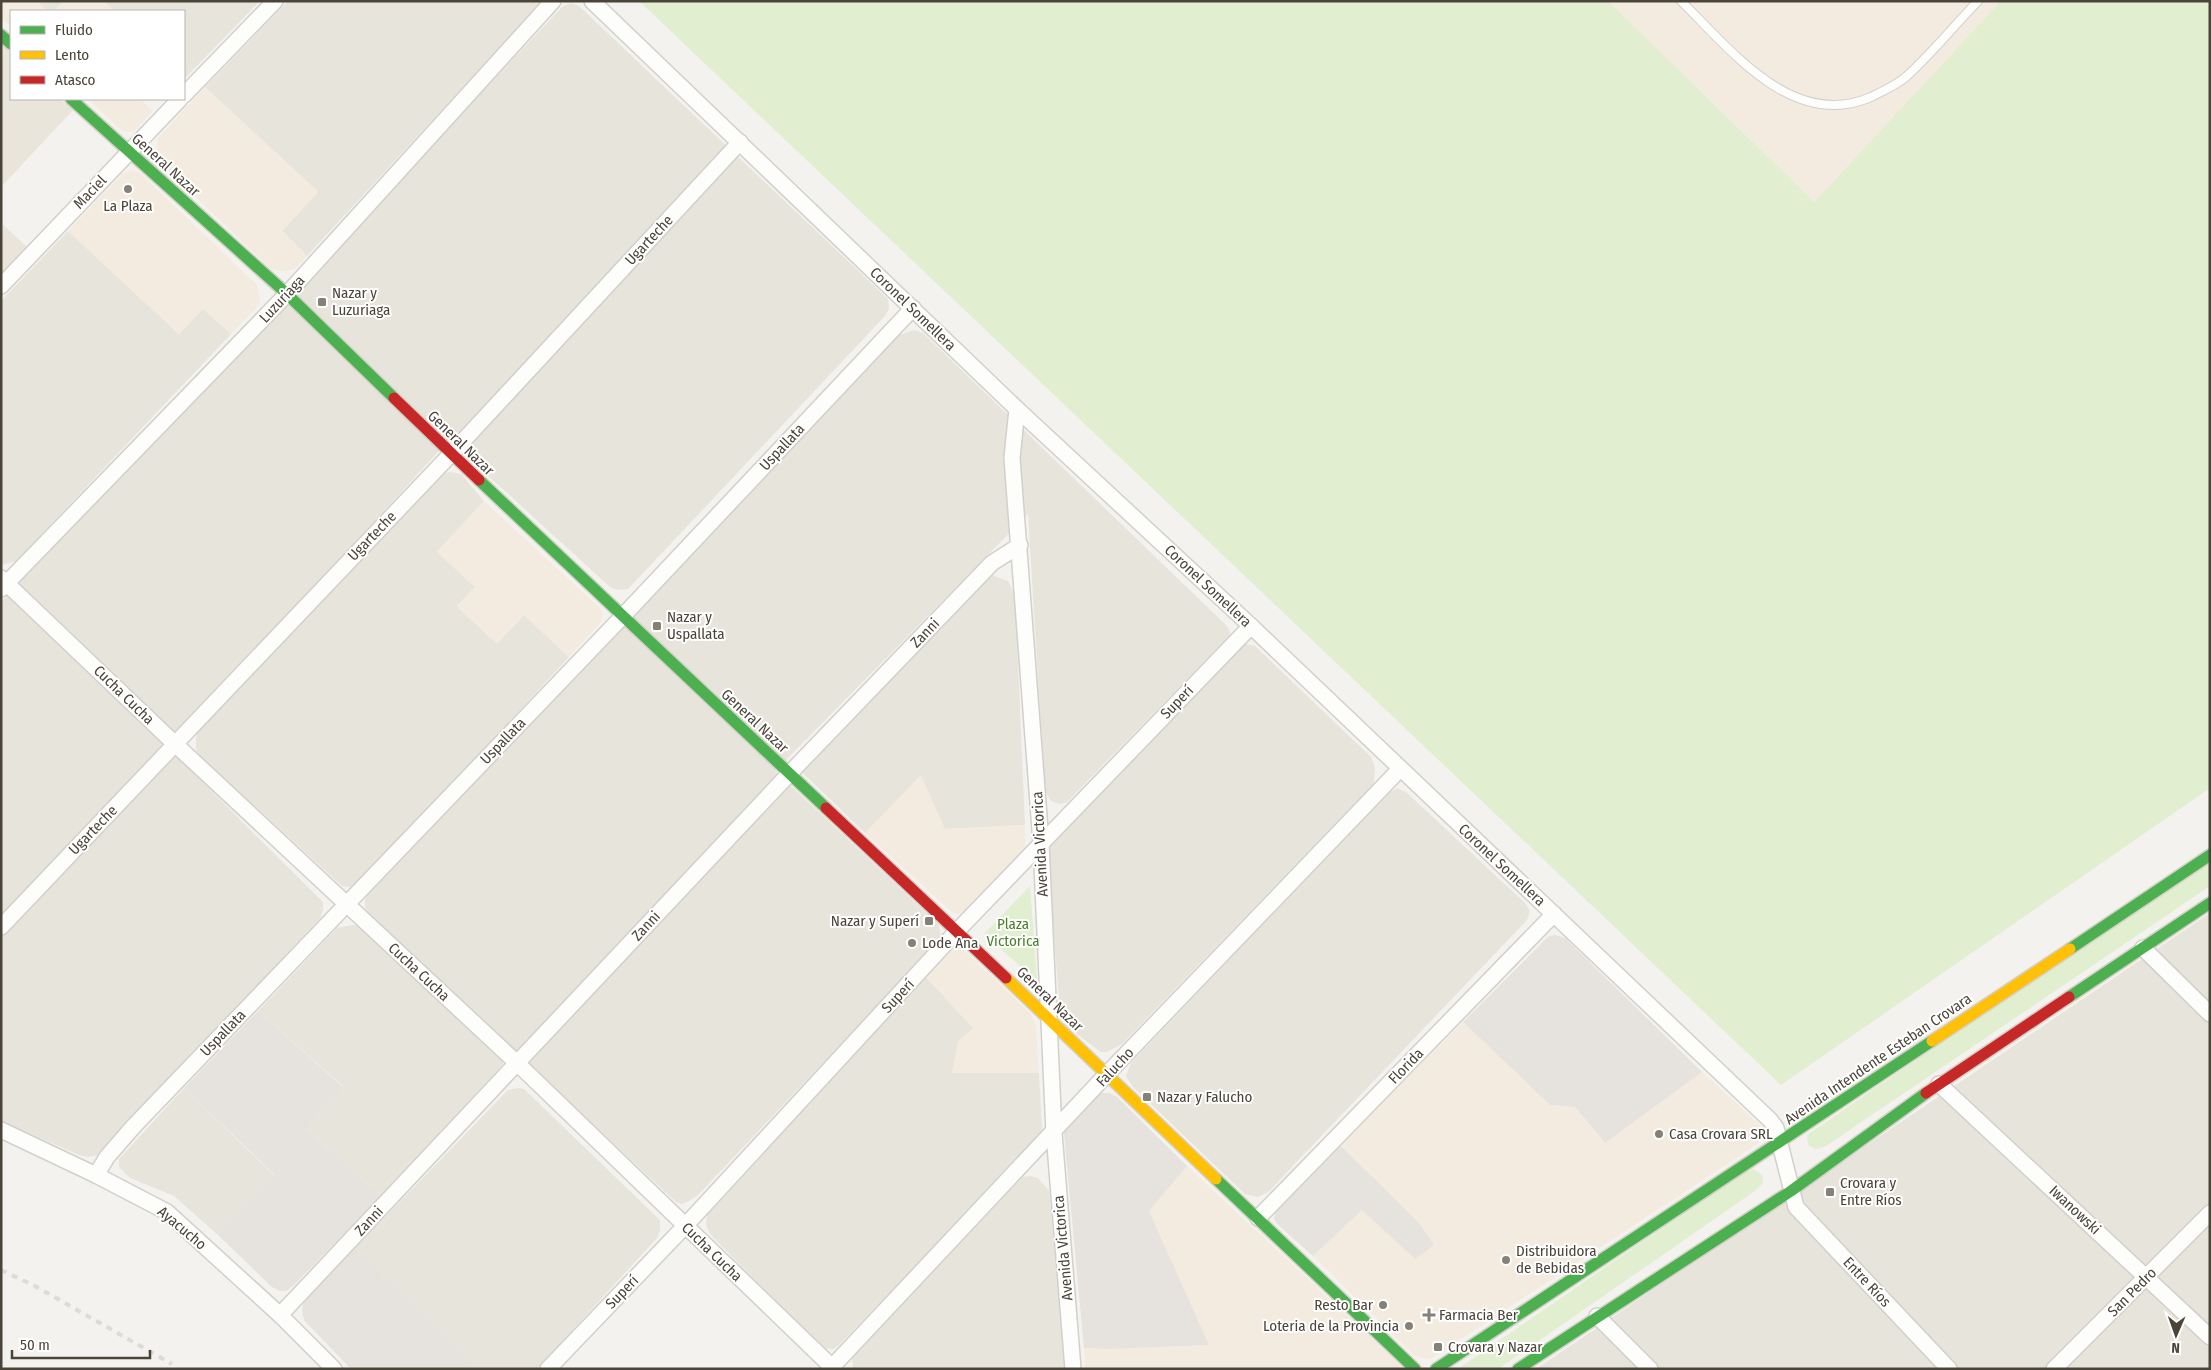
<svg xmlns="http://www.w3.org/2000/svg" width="2211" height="1370" viewBox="0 0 2211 1370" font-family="'Fira Sans Condensed',sans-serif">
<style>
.residential{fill:#e7e4dc}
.commercial{fill:#f3ebdf}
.industrial{fill:#e6e2de}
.education{fill:#eae5da}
.green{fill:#e1eecf}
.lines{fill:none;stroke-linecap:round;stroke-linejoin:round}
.lane-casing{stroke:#d2d0cb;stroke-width:10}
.street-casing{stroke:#d2d0cb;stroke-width:18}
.fast-casing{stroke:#d3cfc5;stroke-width:14}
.slow-casing{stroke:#d3cfc5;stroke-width:14}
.jam-casing{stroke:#d3cfc5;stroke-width:14}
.lane{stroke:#fdfdfc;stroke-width:8}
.street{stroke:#fdfdfc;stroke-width:15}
.fast{stroke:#4caf50;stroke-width:11}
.slow{stroke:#ffc107;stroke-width:11}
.jam{stroke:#c62828;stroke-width:11}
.rail{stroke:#dbdbda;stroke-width:4;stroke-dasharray:6 6;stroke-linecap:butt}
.poi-dot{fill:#868178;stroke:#fff;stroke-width:2}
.labels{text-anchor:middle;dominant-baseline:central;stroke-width:4;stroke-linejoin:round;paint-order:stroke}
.street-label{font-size:15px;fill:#4b4439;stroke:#fff}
.poi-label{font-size:15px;fill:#4b4439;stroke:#fff;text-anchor:start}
.park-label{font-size:15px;fill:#4a7f2a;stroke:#fff}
</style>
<rect width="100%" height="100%" fill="#f4f2ee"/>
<g class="residential">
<path d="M 37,1 L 64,1 L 54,11 L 47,11 Z"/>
<path d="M 104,1 L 260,1 L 184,79 L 184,11 L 114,11 Z"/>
<path d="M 288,1 L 542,1 L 307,256 L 282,231 L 318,192 L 205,87 Z"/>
<path d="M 571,3 L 579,6 L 888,299 L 889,309 L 885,316 L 628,589 L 617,590 L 610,587 L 449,440 L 167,747 L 323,902 L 323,911 L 320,918 L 99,1155 L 88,1157 L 79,1155 L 1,1121 L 1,602 L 562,7 Z"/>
<path d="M 68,231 L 179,334 L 203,309 L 231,334 L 16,561 L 2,565 L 1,301 Z"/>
<path d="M 914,330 L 923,333 L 1225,624 L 1229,629 L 1230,635 L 1067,802 L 1060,804 L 1051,801 L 1045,791 L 1028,514 L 775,771 L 939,925 L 941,938 L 697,1196 L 689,1201 L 682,1204 L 676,1202 L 369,915 L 365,907 L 365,899 L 367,893 L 897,336 Z"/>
<path d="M 450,472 L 461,474 L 484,501 L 437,552 L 475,587 L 457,606 L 524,615 L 569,657 L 362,882 L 349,887 L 342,886 L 200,756 L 196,750 L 196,738 L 198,731 L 443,473 Z"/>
<path d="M 992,575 L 1008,581 L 1015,595 L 1025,825 L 865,833 L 803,773 L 806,765 Z"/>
<path d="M 1246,644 L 1255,646 L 1371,757 L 1375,767 L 1374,783 L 1122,1044 L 1107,1052 L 1101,1052 L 1065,1025 L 1060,1015 L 1048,856 L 1049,850 L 1053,844 L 1240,648 Z"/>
<path d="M 1397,788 L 1406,792 L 1525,903 L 1530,911 L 1527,920 L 1268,1192 L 1258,1197 L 1245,1194 L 1133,1087 L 1126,1076 L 1131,1063 L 1386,795 Z"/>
<path d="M 2210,913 L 2210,1369 L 1536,1369 Z"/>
<path d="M 353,925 L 364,926 L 501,1056 L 503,1064 L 500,1070 L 381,1196 L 307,1129 L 343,1086 L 258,1011 L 337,928 Z"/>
<path d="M 926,977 L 973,1028 L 952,1072 L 1039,1073 L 1042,1131 L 1038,1139 L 839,1345 L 833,1349 L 821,1348 L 710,1234 L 706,1225 L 707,1214 Z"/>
<path d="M 184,1088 L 275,1176 L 218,1235 L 174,1196 L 130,1178 L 119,1167 L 119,1159 Z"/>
<path d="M 518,1088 L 524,1089 L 660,1220 L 660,1230 L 657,1238 L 537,1369 L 480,1369 L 355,1248 L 508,1090 Z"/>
<path d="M 1030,1176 L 1038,1178 L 1049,1191 L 1066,1369 L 853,1369 L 852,1358 L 1023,1177 Z"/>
</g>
<g class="commercial">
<path d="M 2,1 L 37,1 L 47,11 L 11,11 L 11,27 L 1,18 Z"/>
<path d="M 64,1 L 104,1 L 114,11 L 54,11 Z"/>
<path d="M 1608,1 L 2001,1 L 1814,202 Z"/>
<path d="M 205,87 L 318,192 L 282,231 L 307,256 L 296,268 L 288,271 L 272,270 L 158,161 L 157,139 Z"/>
<path d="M 88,99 L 140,99 L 153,111 L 134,131 L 127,132 L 120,129 Z"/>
<path d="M 132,170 L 140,173 L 257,285 L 260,301 L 255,309 L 231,334 L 203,309 L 179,334 L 68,231 L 123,173 Z"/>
<path d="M 484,501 L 600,608 L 603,615 L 600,623 L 569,657 L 524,615 L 497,644 L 457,607 L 475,587 L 437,552 Z"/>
<path d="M 921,775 L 945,829 L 1025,825 L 1025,851 L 967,912 L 961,914 L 953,913 L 865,833 Z"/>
<path d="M 960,949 L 965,951 L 1031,1014 L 1036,1027 L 1039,1073 L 952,1073 L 958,1041 L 973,1028 L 926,977 L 949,950 Z"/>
<path d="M 1463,1022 L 1550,1105 L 1575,1107 L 1604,1143 L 1702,1072 L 1760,1125 L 1763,1135 L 1756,1145 L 1432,1358 L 1427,1359 L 1415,1356 L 1313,1256 L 1362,1210 L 1415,1259 L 1433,1245 L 1419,1223 L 1340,1145 Z"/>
<path d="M 1187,1166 L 1399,1364 L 1402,1369 L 1086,1369 L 1084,1348 L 1108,1349 L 1209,1345 L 1149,1211 Z"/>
</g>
<g class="industrial">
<path d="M 1555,935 L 1565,938 L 1702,1072 L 1605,1143 L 1575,1107 L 1550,1105 L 1463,1022 L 1549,936 Z"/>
<path d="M 258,1011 L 343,1087 L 307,1129 L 381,1196 L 293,1286 L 286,1291 L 280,1291 L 272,1287 L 218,1235 L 275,1175 L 184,1088 Z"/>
<path d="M 1099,1093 L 1109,1093 L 1117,1097 L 1187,1166 L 1149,1211 L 1209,1345 L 1108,1349 L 1084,1348 L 1064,1133 L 1065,1127 Z"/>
<path d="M 1340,1145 L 1419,1223 L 1434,1245 L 1415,1259 L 1362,1210 L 1313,1256 L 1277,1224 L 1274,1218 L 1277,1208 Z"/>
<path d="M 355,1248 L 480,1369 L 351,1369 L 304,1320 L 302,1310 L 304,1301 Z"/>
</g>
<g class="education">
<path d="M 1,44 L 11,53 L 11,99 L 60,99 L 73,110 L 1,187 Z"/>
<path d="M 1,223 L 27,247 L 1,274 Z"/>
</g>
<g class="green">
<path d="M 639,1 L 1608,1 L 1814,202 L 2001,1 L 2210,1 L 2210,788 L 1781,1085 Z"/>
<path d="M 2210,859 L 2210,886 L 1826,1146 L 1816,1149 L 1808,1145 L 1807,1135 Z"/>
<path d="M 1030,886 L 1037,981 L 984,934 Z"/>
<path d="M 1753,1169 L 1762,1175 L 1763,1183 L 1755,1191 L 1498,1369 L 1458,1369 L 1742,1173 Z"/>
</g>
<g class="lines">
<defs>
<path id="lane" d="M 1681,1 C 1731,50 1793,131 1871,97 C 1883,91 1897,85 1907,76 C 1932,53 1954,26 1978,1"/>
<g id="street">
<path d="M 592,1 L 1017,409 L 1251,626 L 1770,1120 L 1776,1128 L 1796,1207 L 1949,1369"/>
<path d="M 184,95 L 275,1"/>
<path d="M 1,286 L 180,99"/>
<path d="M 1017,409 L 1012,458 L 1041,843 L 1054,1133 L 1073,1369"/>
<path d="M 1,578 L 175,744 L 518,1064 L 834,1369"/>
<path d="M 1,589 L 287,294 L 553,1"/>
<path d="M 1,927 L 451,454 L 740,142"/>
<path d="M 2143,948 L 2210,1014"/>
<path d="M 1939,1084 L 2210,1337"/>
<path d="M 1,1130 L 96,1175 L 167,1212 L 280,1315 L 334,1369"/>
<path d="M 96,1175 L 107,1157 L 133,1127 L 622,617 L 913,308"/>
<path d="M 1258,1218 L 1554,914"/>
<path d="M 280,1315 L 789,774 L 992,563 L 1020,545"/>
<path d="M 1597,1316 L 1650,1369"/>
<path d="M 832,1367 L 1106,1075 L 1400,769"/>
<path d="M 548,1369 L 685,1226 L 957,931 L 1251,626"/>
<path d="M 2054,1369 L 2210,1213"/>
</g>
<g id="fast">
<path d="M 1,35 L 11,44"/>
<path d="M 71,99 L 287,294 L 394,398"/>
<path d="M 479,480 L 826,808"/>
<path d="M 2070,949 L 2210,855"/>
<path d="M 2069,997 L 2210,903"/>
<path d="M 1216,1179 L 1415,1369"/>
<path d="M 1436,1369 L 1932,1041"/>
<path d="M 1518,1369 L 1791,1191 L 1926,1093"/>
</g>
<g id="slow">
<path d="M 1006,978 L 1216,1179"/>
<path d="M 1932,1041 L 2070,949"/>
</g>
<g id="jam">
<path d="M 394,398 L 479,480"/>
<path d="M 826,808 L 1006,978"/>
<path d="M 1926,1093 L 2069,997"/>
</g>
</defs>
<use href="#lane" class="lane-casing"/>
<use href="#street" class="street-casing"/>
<use href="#fast" class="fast-casing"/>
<use href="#slow" class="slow-casing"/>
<use href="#jam" class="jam-casing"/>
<use href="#lane" class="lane"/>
<use href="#street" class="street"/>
<use href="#fast" class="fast"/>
<use href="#slow" class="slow"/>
<use href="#jam" class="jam"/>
<path class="rail" d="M 1,1270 L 35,1286 L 172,1364"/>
</g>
<g class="poi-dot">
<circle cx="128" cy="189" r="5"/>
<rect x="317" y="297" width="10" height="10" rx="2.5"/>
<rect x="652" y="621" width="10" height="10" rx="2.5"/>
<rect x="924" y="916" width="10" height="10" rx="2.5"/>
<circle cx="912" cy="943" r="5"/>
<rect x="1142" y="1092" width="10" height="10" rx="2.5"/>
<circle cx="1659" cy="1134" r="5"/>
<rect x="1825" y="1187" width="10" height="10" rx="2.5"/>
<circle cx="1506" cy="1260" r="5"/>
<circle cx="1383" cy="1305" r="5"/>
<path d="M1426.5 1307.5h5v5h5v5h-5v5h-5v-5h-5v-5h5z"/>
<circle cx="1409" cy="1326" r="5"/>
<rect x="1433" y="1342" width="10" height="10" rx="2.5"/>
</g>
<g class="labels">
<g class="street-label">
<text transform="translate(166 165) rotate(42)">General Nazar</text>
<text transform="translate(90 192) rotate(-46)">Maciel</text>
<text transform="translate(649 240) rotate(-47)">Ugarteche</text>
<text transform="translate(282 299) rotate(-47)">Luzuriaga</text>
<text transform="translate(913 309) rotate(44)">Coronel Somellera</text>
<text transform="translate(461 443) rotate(44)">General Nazar</text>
<text transform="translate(782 447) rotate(-47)">Uspallata</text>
<text transform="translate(372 536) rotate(-46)">Ugarteche</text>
<text transform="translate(1208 586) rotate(43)">Coronel Somellera</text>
<text transform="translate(925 633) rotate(-46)">Zanni</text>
<text transform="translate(124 695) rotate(44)">Cucha Cucha</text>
<text transform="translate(1177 702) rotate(-46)">Superí</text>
<text transform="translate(755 721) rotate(43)">General Nazar</text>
<text transform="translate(503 741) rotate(-46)">Uspallata</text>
<text transform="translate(93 830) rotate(-46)">Ugarteche</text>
<text transform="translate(1040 844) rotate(-93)">Avenida Victorica</text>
<text transform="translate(1502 865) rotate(43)">Coronel Somellera</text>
<text transform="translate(646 926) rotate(-47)">Zanni</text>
<text transform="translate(419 972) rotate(43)">Cucha Cucha</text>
<text transform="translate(898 996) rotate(-47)">Superí</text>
<text transform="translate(1050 999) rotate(44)">General Nazar</text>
<text transform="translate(223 1033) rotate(-46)">Uspallata</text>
<text transform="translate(1878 1059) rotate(-34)">Avenida Intendente Esteban Crovara</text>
<text transform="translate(1406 1066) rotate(-46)">Florida</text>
<text transform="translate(1115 1067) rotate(-47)">Falucho</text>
<text transform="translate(2075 1210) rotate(43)">Iwanowski</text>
<text transform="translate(369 1221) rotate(-47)">Zanni</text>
<text transform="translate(182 1228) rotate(40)">Ayacucho</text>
<text transform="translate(1063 1248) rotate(-95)">Avenida Victorica</text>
<text transform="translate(712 1252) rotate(44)">Cucha Cucha</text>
<text transform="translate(1867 1282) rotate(47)">Entre Ríos</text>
<text transform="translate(622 1292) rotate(-46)">Superí</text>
<text transform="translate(2132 1292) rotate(-45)">San Pedro</text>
</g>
<g class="poi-label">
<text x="128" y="206" text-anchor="middle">La Plaza</text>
<text x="332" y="293">Nazar y<tspan x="332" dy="17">Luzuriaga</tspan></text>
<text x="667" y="617">Nazar y<tspan x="667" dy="17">Uspallata</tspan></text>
<text x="919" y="921" text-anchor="end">Nazar y Superí</text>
<text x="922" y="943">Lode Ana</text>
<text x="1157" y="1097">Nazar y Falucho</text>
<text x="1669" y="1134">Casa Crovara SRL</text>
<text x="1840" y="1183">Crovara y<tspan x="1840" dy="17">Entre Ríos</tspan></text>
<text x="1516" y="1251">Distribuidora<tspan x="1516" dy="17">de Bebidas</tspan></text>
<text x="1373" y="1305" text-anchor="end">Resto Bar</text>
<text x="1439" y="1315">Farmacia Ber</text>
<text x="1399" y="1326" text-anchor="end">Loteria de la Provincia</text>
<text x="1448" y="1347">Crovara y Nazar</text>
</g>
<g class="park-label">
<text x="1013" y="924">Plaza<tspan x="1013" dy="17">Victorica</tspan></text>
</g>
</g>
<rect width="2211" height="1370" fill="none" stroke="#4b4439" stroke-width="5"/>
<rect x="10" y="10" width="175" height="90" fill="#ffffff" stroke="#b7b4b0"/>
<rect x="20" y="26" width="25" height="8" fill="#4caf50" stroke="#b7b4b0"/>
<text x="55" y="35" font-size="15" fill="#4b4439">Fluido</text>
<rect x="20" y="51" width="25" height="8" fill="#ffc107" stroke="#b7b4b0"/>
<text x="55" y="60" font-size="15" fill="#4b4439">Lento</text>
<rect x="20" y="76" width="25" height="8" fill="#c62828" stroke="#b7b4b0"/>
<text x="55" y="85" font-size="15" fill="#4b4439">Atasco</text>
<g transform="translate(2176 1335) rotate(182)" stroke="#ffffff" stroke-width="4" paint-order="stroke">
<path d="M0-4L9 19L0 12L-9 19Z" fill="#4b4439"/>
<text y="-8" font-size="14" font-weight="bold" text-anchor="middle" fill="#4b4439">N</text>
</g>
<path d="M12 1350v8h138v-8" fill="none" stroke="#4b4439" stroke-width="2.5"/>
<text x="20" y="1350" font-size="15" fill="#4b4439" stroke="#ffffff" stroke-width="4" paint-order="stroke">50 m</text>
</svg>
